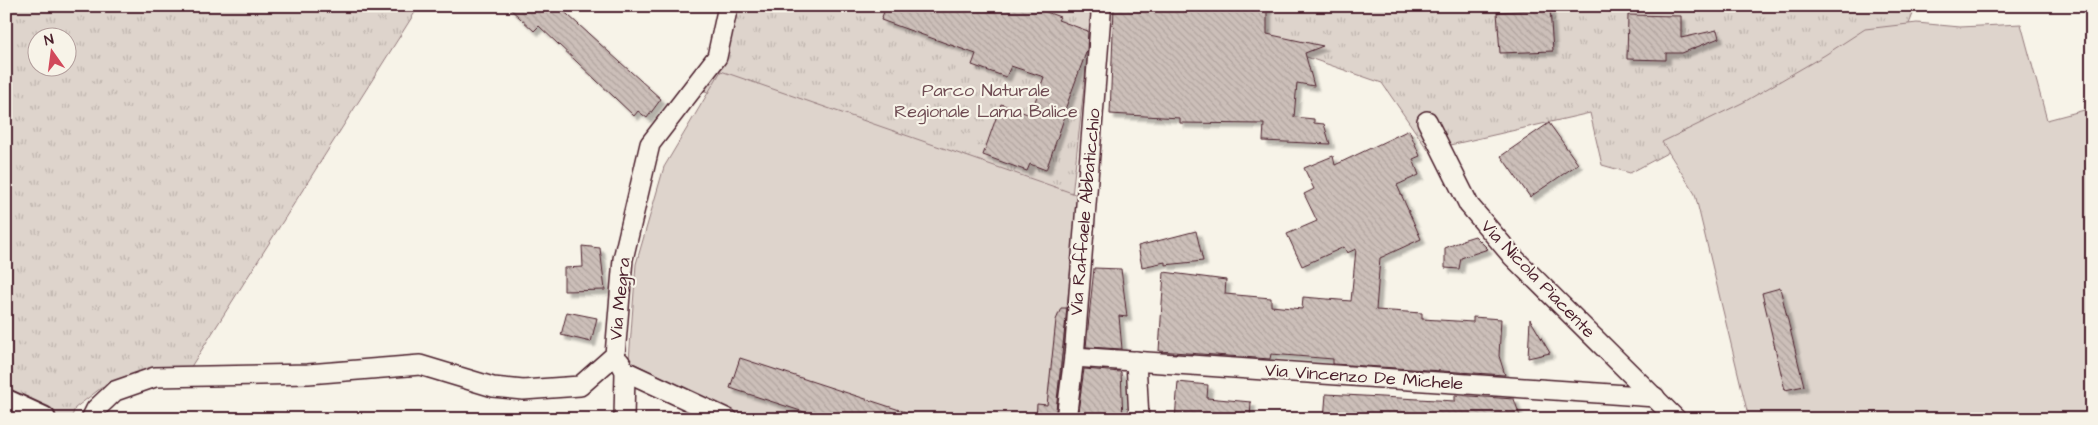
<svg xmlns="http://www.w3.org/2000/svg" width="2098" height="425" viewBox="0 0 2098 425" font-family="'Architects Daughter',sans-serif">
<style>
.grass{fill:url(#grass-tufts);stroke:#947a7c;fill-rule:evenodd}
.garden{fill:#ded4cc;stroke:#947a7c}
.building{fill:url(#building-back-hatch);stroke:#4a1f2b;filter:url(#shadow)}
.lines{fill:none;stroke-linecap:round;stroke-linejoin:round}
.minor-casing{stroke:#4a1f2b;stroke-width:22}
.major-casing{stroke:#4a1f2b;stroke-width:28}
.minor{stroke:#f7f3e8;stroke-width:19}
.major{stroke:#f7f3e8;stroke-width:24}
.labels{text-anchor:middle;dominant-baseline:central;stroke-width:4.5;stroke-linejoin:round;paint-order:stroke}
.park-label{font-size:18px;fill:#6f4c53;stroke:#f7f3e8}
.street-label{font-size:18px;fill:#4a1f2b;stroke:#f7f3e8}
</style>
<defs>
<pattern id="grass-tufts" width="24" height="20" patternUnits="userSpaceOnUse" patternTransform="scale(1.25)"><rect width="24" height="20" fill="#ded4cc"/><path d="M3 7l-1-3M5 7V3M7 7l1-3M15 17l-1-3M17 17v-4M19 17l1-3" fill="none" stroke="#c0b6af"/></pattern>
<pattern id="building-back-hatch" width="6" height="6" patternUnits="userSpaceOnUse" patternTransform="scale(1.25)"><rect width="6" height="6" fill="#ccbfb9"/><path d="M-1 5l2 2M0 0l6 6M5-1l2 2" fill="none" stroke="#b1a49f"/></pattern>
<filter id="shadow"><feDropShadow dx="4.5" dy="4.5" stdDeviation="1" flood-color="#0004"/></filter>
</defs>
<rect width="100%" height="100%" fill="#f7f3e8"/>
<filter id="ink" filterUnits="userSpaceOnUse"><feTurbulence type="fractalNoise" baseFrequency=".02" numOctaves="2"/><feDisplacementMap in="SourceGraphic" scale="10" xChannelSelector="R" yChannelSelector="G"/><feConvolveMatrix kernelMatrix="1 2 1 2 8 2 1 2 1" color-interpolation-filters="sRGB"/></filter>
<g filter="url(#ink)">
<g class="grass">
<path d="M 6,6 L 419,6 L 187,373 L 101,388 L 75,408 L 71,419 L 6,419 ZM 38,38 L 68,38 L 68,68 L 38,68 Z"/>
<path d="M 724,6 L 1916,6 L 1904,37 L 1838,61 L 1630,173 L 1602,165 L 1590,113 L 1428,150 L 1382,83 L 1266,43 L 1091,22 L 1068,233 L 705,91 Z"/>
</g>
<g class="garden">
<path d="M 1917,23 L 1960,27 L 2021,24 L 2047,120 L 2092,108 L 2092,419 L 1749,419 L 1695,194 L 1662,142 L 1744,102 L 1825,55 L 1865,29 Z"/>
<path d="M 721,71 L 1078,195 L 1056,419 L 750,419 L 629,361 L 636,264 L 664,167 Z"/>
</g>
<g class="building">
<path d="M 507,6 L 558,6 L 661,99 L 647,118 L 638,111 L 634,116 L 539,26 L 534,31 Z"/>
<path d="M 886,6 L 1030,6 L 1060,17 L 1058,20 L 1088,31 L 1087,50 L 1063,115 L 1065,116 L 1046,170 L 1030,164 L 1027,171 L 983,155 L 1001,104 L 1030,115 L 1044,77 L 1011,66 L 1006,77 L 972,65 L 976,54 L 881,20 Z"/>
<path d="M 1114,6 L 1267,6 L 1267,34 L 1323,46 L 1305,53 L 1314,86 L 1297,83 L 1294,117 L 1314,119 L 1314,123 L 1324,124 L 1330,144 L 1263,141 L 1264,124 L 1180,123 L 1180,118 L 1110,114 Z"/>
<path d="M 1550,9 L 1553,51 L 1500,53 L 1497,12 Z"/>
<path d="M 1628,15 L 1681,16 L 1681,38 L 1717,30 L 1719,38 L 1682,53 L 1666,53 L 1666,60 L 1627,59 Z"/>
<path d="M 1549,123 L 1578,164 L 1530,197 L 1501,156 Z"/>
<path d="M 1409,130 L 1420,156 L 1413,159 L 1419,175 L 1397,185 L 1421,239 L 1380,258 L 1376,310 L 1422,313 L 1422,319 L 1473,322 L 1473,317 L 1501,319 L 1499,356 L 1505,375 L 1333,364 L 1333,359 L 1271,354 L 1270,359 L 1159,351 L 1164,272 L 1226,280 L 1225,294 L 1271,298 L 1271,306 L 1302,309 L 1303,297 L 1351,301 L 1356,249 L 1347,253 L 1344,247 L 1302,266 L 1287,234 L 1317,221 L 1304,194 L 1314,189 L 1304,168 L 1333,156 L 1335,165 Z"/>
<path d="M 1196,231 L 1203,261 L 1165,265 L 1165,262 L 1142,267 L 1138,246 Z"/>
<path d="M 1475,236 L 1488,249 L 1461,258 L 1459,269 L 1445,268 L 1445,248 L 1462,241 L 1462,240 Z"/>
<path d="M 582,246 L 600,248 L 605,290 L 564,291 L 564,268 L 583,267 Z"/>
<path d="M 1094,268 L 1121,269 L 1127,317 L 1119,316 L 1122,349 L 1086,347 Z"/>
<path d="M 1780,288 L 1804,386 L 1785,390 L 1762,293 Z"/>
<path d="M 1061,308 L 1067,308 L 1055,419 L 1036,419 L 1037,404 L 1047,405 L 1056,320 Z"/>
<path d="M 567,312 L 597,318 L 591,342 L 561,335 Z"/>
<path d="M 1530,319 L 1550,353 L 1528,358 Z"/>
<path d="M 740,358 L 918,416 L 917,419 L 805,419 L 807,413 L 730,388 Z"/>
<path d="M 1084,369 L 1121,372 L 1123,419 L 1077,419 Z"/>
<path d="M 1178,382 L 1208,385 L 1207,398 L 1251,402 L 1250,419 L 1175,419 Z"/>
<path d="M 1326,394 L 1455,401 L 1455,395 L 1514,399 L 1521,419 L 1324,419 Z"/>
</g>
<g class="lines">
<defs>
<g id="minor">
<path d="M 1427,121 L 1469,205 L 1512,256 L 1676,419"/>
<path d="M 1074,357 L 1655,397"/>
<path d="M 1136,361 L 1139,419"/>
<path d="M 620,362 L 625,371 L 624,419"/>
<path d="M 625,371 L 728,419"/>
<path d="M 91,419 L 96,409 L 115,391 L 155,377 L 308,374 L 420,365 L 493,387 L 523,390 L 580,386 L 615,355 L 623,259 L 650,144 L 717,57 L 728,6"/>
<path d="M 1066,419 L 1074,357 L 1101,14 L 1099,6"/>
</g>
<path id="major" d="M 6,402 L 43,419"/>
</defs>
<use href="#minor" class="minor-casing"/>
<use href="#major" class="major-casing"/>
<use href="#minor" class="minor"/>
<use href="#major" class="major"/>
</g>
</g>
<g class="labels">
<g class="park-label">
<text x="986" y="90">Parco Naturale<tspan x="986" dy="21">Regionale Lama Balice</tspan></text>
</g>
<g class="street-label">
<text transform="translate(1085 212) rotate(-85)">Via Raffaele Abbaticchio</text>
<text transform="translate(1538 279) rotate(46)">Via Nicola Piacente</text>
<text transform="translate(620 299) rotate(-84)">Via Megra</text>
<text transform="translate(1364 377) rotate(4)">Via Vincenzo De Michele</text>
</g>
</g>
<rect width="2098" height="425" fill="none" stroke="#f7f3e8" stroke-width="25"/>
<rect x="12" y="12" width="2073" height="400" fill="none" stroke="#4a1f2b" stroke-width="2" filter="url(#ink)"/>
<g transform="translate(52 52) rotate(346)"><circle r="24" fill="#f7f3e8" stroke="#b29e9c"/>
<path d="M0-4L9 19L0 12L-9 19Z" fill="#d1495b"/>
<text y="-8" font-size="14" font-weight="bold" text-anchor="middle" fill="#4a1f2b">N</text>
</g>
</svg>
